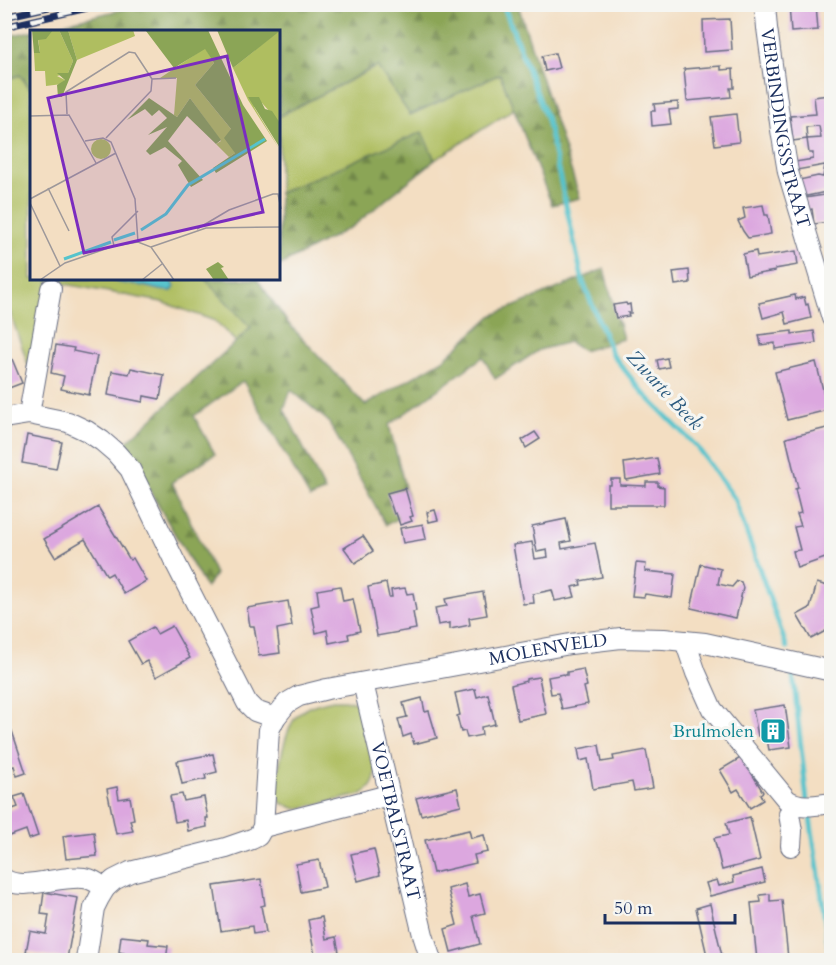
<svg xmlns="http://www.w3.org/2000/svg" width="836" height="965" viewBox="0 0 836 965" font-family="Cardo,serif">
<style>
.green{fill:#afbe60;stroke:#65765f;stroke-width:1.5}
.forest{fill:url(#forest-firs);stroke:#536a5a;stroke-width:1.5}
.water{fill:url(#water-waves);stroke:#387995;stroke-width:1.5}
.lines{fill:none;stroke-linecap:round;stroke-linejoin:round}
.stream{stroke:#55c3cc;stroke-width:5}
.building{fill:#dca7df}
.minor-casing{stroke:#676c81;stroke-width:22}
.minor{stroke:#fff;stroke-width:20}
.rail-casing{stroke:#1b2f5e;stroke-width:7}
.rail{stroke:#f6f6f2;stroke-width:4.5;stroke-dasharray:14;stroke-linecap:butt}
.labels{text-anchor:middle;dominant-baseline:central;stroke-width:6;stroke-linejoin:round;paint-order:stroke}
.street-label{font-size:18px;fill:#1b2f5e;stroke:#f6f6f2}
.culture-label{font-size:18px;fill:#0d838f;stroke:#f6f6f2;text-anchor:end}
.water-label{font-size:20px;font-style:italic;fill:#2c5b7f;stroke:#f6f6f2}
.inset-river{fill:none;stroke:#55c3cc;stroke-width:3}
.inset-road{fill:none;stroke:#9d989a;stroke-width:1.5}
.view{fill:#7b2cbf;fill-opacity:0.15;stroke:#7b2cbf;stroke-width:3}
.inset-edge{fill:none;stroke:#1b2f5e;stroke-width:3}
</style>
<defs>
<pattern id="forest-firs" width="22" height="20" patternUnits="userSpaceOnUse" patternTransform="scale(1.5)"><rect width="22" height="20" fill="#8ba556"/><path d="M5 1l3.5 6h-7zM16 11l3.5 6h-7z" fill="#71874a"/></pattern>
<pattern id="water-waves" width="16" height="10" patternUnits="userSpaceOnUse" patternTransform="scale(1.5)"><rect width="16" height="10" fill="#55c3cc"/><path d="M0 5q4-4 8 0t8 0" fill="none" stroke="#469fa9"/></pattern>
</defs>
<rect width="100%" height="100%" fill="#f6f6f2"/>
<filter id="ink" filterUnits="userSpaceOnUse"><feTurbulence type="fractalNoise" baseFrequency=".0167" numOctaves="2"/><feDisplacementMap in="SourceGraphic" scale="12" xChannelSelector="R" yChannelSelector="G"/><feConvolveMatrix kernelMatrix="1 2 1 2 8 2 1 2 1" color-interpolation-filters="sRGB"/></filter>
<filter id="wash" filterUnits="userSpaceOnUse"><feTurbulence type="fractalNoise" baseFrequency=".008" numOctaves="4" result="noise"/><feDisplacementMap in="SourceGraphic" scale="24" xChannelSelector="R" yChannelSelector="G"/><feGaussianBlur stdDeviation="1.35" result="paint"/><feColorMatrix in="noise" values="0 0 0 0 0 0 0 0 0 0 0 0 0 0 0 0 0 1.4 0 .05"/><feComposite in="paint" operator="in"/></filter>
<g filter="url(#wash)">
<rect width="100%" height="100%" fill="#f3dec2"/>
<g class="green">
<path d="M 378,66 L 410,114 L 500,74 L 514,109 L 435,160 L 422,133 L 279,193 L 279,116 Z"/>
<path d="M 20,75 L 31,90 L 32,279 L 205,279 L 251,327 L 236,342 L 215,321 L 162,302 L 49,281 L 31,373 L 5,298 L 4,80 Z"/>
<path d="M 333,700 L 345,700 L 356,703 L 363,712 L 376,770 C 375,783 371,789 360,795 L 296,809 L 281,803 C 280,800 278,797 278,794 C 275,778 285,730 296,717 C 305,706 319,703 333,700 Z"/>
</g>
<g class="forest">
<path d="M 145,4 L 518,5 L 580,198 L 552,205 L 500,74 L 410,115 L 377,66 L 279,116 L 279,32 L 32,32 L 31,90 L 20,75 L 5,80 L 5,37 Z"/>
<path d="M 422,132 L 435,160 L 353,226 L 279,266 L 279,193 Z"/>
<path d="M 604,269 L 623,339 L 583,351 L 569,342 L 539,350 L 495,379 L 483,357 L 389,425 L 411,511 L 386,525 L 328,421 L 291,390 L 284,409 L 325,491 L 310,498 L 243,381 L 194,416 L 215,454 L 172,482 L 215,574 L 206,588 L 139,472 L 121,447 L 251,328 L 205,279 L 257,279 L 288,323 L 365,405 L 443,360 L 491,316 Z"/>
</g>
<path class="water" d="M 109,279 L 171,279 L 175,287 L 172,291 C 161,292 150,287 138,285 C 128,283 118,284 109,279 Z"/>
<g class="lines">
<g class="stream">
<path d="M 503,4 L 547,120 L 583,282 L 612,354 L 643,393 L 697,447 L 734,498 L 756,559 L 787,648"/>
<path d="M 793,675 L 807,801"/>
<path d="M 809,811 L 819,875 L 830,960"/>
</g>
</g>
<g id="blocks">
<g class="building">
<path d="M 789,4 L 816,4 L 818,30 L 791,32 Z"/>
<path d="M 730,19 L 732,50 L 704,52 L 703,20 Z"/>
<path d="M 555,53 L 559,68 L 545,71 L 542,56 Z"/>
<path d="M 721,66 L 721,70 L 733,69 L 734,88 L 730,88 L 731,97 L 687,101 L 684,69 Z"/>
<path d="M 828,95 L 829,101 L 831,100 L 831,191 L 802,197 L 799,180 L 818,176 L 823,177 L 825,165 L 797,170 L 795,162 L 813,159 L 813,153 L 809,153 L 807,139 L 821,138 L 819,126 L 806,127 L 807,139 L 793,141 L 790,116 L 816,114 L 814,97 Z"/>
<path d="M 678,102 L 678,109 L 669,110 L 671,124 L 652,126 L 651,111 L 655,111 L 654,104 Z"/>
<path d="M 736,114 L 739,142 L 715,145 L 711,117 Z"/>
<path d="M 831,194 L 831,222 L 814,224 L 812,209 L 806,210 L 805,198 Z"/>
<path d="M 763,205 L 765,215 L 768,215 L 771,234 L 748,238 L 743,231 L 738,221 L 745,218 L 743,208 Z"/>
<path d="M 756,251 L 757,257 L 796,251 L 798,265 L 775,269 L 775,271 L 747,276 L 743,254 Z"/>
<path d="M 689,270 L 690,283 L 675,285 L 673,272 Z"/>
<path d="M 795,295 L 796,299 L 804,297 L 806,305 L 808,304 L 811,318 L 787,324 L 784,312 L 763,318 L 759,303 Z"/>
<path d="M 626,303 L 627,305 L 630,304 L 631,313 L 628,313 L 629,316 L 616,318 L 613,305 Z"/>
<path d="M 792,331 L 792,334 L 814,331 L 816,343 L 775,349 L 775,343 L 761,345 L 759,335 Z"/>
<path d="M 56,345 L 74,348 L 73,351 L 97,356 L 89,395 L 61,389 L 64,376 L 51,373 Z"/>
<path d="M 667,358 L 669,367 L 659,369 L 657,360 Z"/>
<path d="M 12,359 L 22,383 L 4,390 L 4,362 Z"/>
<path d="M 816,362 L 828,410 L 787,420 L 775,372 Z"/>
<path d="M 131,368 L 164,375 L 160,399 L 144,396 L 143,402 L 108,395 L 112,371 L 129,374 Z"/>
<path d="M 831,427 L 831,556 L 797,568 L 793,551 L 800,550 L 794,527 L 801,526 L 797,514 L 801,513 L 795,489 L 798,488 L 786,438 Z"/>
<path d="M 535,432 L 540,439 L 526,448 L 522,440 Z"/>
<path d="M 27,435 L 62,442 L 56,469 L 22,463 Z"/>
<path d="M 657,458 L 660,474 L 626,480 L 624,463 Z"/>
<path d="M 611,479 L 620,479 L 620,485 L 646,486 L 646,482 L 658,482 L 658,486 L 664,487 L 664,505 L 608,505 L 608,485 L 611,485 Z"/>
<path d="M 405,488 L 413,516 L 410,517 L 412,521 L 400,525 L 396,513 L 394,514 L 387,493 Z"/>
<path d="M 98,507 L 130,560 L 133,558 L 146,581 L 124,594 L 112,573 L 107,576 L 85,539 L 55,557 L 44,539 Z"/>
<path d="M 435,510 L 438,520 L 429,522 L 427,512 Z"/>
<path d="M 566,519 L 571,541 L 561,543 L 562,549 L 595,543 L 602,577 L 580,581 L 581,585 L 572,587 L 575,597 L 555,601 L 552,590 L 533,594 L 534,603 L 523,604 L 513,545 L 532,542 L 535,559 L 548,557 L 547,550 L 537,552 L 532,526 Z"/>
<path d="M 423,524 L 426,539 L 403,543 L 400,528 Z"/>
<path d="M 363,536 L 373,551 L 355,563 L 344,548 Z"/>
<path d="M 636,563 L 646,564 L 645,571 L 675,574 L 672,598 L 645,594 L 644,597 L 632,596 Z"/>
<path d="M 701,564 L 721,569 L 718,584 L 732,587 L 737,581 L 741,582 L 743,588 L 736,618 L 691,608 Z"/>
<path d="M 386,583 L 389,597 L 392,597 L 391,590 L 405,588 L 407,594 L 413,593 L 416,611 L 413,612 L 416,629 L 377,636 L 368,587 Z"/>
<path d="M 817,583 L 831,587 L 831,628 L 811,639 L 797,615 L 810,608 Z"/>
<path d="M 340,586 L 343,601 L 353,599 L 360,631 L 348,634 L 349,639 L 329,643 L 327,630 L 316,633 L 311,607 L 319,605 L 317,590 Z"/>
<path d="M 483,592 L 487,615 L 469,618 L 470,625 L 450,629 L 450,623 L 438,625 L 435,608 L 447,606 L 445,599 Z"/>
<path d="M 288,601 L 292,626 L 277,629 L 280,653 L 259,656 L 254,626 L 250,626 L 247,608 Z"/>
<path d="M 172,626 L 190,658 L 156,677 L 147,661 L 141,664 L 128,641 L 153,627 L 157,634 Z"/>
<path d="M 583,669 L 587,686 L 584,687 L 588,704 L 562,709 L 558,693 L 551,694 L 548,677 L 564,674 L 565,675 L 567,675 L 567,672 Z"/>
<path d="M 539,677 L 546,714 L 518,720 L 511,685 L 526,681 L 526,679 Z"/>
<path d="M 475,689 L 477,697 L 488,694 L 495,724 L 481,727 L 482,735 L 467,738 L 465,731 L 461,732 L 457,716 L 460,715 L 455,693 Z"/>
<path d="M 422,698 L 425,712 L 429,711 L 437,738 L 414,744 L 411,734 L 403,737 L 398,719 L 407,717 L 403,703 Z"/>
<path d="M 785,705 L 791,747 L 769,750 L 766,734 L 758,736 L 753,710 Z"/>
<path d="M 12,731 L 26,773 L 17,776 L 14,766 L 4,769 L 4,733 Z"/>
<path d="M 599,745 L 602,762 L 614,760 L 613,756 L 646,750 L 653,788 L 634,791 L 632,782 L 593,789 L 588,759 L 580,761 L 578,749 Z"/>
<path d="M 213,754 L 217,772 L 205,775 L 206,779 L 182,784 L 177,761 Z"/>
<path d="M 742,757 L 763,792 L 760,794 L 763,800 L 750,808 L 738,789 L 733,792 L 720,770 Z"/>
<path d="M 117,787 L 119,799 L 130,797 L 134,819 L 130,820 L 133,831 L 116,834 L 107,789 Z"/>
<path d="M 457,788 L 461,805 L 421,815 L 416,798 Z"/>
<path d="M 24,794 L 38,836 L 29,839 L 26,830 L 4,838 L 4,812 L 18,807 L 14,797 Z"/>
<path d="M 182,794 L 184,801 L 204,797 L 208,818 L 206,818 L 207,827 L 188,831 L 186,820 L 175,822 L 170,796 Z"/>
<path d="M 750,817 L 760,860 L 722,870 L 714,838 L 729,835 L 726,823 Z"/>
<path d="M 469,830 L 471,838 L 484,835 L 488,852 L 474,855 L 476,863 L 433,873 L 425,840 Z"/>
<path d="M 94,832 L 97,856 L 66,859 L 63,836 Z"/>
<path d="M 374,849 L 380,875 L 358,881 L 351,854 Z"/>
<path d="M 319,860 L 325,887 L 301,892 L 296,864 Z"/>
<path d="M 762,869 L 765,882 L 710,896 L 706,883 L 717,880 L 719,886 L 734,882 L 733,876 Z"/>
<path d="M 261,879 L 265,905 L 261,906 L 266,932 L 253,934 L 252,926 L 221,931 L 214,886 Z"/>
<path d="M 465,884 L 468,897 L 480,894 L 485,913 L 473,916 L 480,944 L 451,952 L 445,929 L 457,925 L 448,889 Z"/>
<path d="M 44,892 L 78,898 L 67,959 L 26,952 L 30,931 L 46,934 L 49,915 L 41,914 Z"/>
<path d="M 770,894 L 770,901 L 782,900 L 788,958 L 784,958 L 784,960 L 757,960 L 751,903 L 761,902 L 760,895 Z"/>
<path d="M 710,904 L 723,960 L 708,960 L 696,908 Z"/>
<path d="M 322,917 L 326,939 L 336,937 L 339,952 L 315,956 L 308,920 Z"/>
<path d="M 121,936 L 149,939 L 148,944 L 168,946 L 166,960 L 123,960 L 124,953 L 119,952 Z"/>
</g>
</g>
</g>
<g filter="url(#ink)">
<use href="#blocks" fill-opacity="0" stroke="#676c81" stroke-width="1.5"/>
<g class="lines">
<defs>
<g id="minor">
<path id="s1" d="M 765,4 L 767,28 L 781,130 L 788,172 L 832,318"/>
<path d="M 29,414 L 51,289"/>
<path d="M 4,418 L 29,414 L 68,422 L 87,431 L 102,441 L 116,453 L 130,469 L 174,560 L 247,703 L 255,711 L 275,718"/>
<path d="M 685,641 L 696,673 L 712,709 L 787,800 C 801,809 816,805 832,803"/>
<path id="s2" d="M 363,683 L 423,935 L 431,960"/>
<path d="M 263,827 L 389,795"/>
<path d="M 791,846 L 792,831 L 789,814 L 794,804"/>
<path d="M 4,879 C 24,893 66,872 89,879 C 95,881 100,885 105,888"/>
<path id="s3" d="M 86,960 L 94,908 L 99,898 L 105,888 L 114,880 L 130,872 L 226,848 L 252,839 L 258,836 L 263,827 L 269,730 L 275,718 L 287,703 L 299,696 L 327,689 L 570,644 L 621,638 L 664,639 L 705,643 L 832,671"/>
</g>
</defs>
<use href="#minor" class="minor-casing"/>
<use href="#minor" class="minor"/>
<defs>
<g id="rail">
<path d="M 4,17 L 62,4"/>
<path d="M 4,27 L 105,4"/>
</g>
</defs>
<use href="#rail" class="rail-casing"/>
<use href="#rail" class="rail"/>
</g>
</g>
<defs>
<symbol id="building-square" viewBox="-11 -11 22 22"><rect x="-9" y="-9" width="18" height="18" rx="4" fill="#0f9aa8" stroke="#f6f6f2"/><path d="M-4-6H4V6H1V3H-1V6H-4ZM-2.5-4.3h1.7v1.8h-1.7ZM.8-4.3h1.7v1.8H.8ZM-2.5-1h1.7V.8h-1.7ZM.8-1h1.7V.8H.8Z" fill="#fff"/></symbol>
</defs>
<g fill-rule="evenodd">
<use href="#building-square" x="758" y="716" width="30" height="30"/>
</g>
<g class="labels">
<g class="street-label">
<text stroke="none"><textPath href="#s1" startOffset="126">VERBINDINGSSTRAAT</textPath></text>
<text stroke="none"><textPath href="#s3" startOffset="646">MOLENVELD</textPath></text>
<text stroke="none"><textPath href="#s2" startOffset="142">VOETBALSTRAAT</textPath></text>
</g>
<g class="culture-label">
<text x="754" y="731">Brulmolen</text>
</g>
<g class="water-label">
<text transform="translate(665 390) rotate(47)">Zwarte Beek</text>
</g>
</g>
<g transform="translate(30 30)">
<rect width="250" height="250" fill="#f3dec2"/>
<path d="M 23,0 L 29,0 L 43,31 L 38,43 L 27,46 L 35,50 L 32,54 L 16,56 L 15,41 L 5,41 L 4,23 L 10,22 L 8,9 ZM 38,0 L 103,0 L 105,6 L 47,30 ZM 185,0 L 203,38 L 250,0 L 250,93 L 232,73 L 224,77 L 250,120 L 218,70 ZM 175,18 L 184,33 L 165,55 L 201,99 L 205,123 L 199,127 L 186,114 L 191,111 L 160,68 L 147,87 L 144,85 L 147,48 L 130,48 ZM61 119a10 10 0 1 1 20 0a10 10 0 1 1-20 0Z" fill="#afbe60"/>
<path d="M 2,0 L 23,0 L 16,9 L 8,10 L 10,23 L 4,23 ZM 29,0 L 38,0 L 47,30 L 32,67 L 28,67 L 27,55 L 35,50 L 27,43 L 38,43 L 43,31 ZM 178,0 L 213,75 L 237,111 L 186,143 L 183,138 L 205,123 L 194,108 L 201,99 L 165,55 L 184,33 L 175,19 L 144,38 L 116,1 ZM 187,0 L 251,0 L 203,38 ZM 218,67 L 229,67 L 235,79 L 242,81 L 250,93 L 250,118 ZM 119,68 L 147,87 L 160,68 L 191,110 L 186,114 L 157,86 L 138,111 L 173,150 L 161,157 L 148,135 L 152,131 L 135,117 L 120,125 L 116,121 L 137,97 L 118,105 L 137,88 L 129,80 L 122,86 L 115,79 L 97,90 ZM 188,232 L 194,237 L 191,238 L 199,250 L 184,250 L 176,239 Z" fill="#8ba556"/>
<path class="inset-river" d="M 111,200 L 136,184 L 158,155 L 235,109M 84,210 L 105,203M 34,229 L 81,212"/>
<path class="inset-road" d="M 122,49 L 146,48M 37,84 L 36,62 L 99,22 L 105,23 L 122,49 L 121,61 L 76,108M 0,86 L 39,85 L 66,133M 55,111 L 73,108 L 81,112 L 105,169 L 108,212M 18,158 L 39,201M 0,169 L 86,123M 0,173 L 30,236M 167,199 L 199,180 L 243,164 L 248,164 L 251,179M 84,216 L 82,207 L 108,181M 121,217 L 176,198 L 251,197M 10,250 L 35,233 L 84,216 L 108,212 L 121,217 L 144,250M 112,250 L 132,234"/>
<path class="view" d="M 197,26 L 233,182 L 54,223 L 18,68 Z"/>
<rect width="250" height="250" class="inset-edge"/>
</g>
<rect width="836" height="965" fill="none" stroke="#f6f6f2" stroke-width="24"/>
<path d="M605 914v9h130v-9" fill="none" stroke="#1b2f5e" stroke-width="3"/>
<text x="614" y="914" font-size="18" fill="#1b2f5e" stroke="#f6f6f2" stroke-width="4.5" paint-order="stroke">50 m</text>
</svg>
